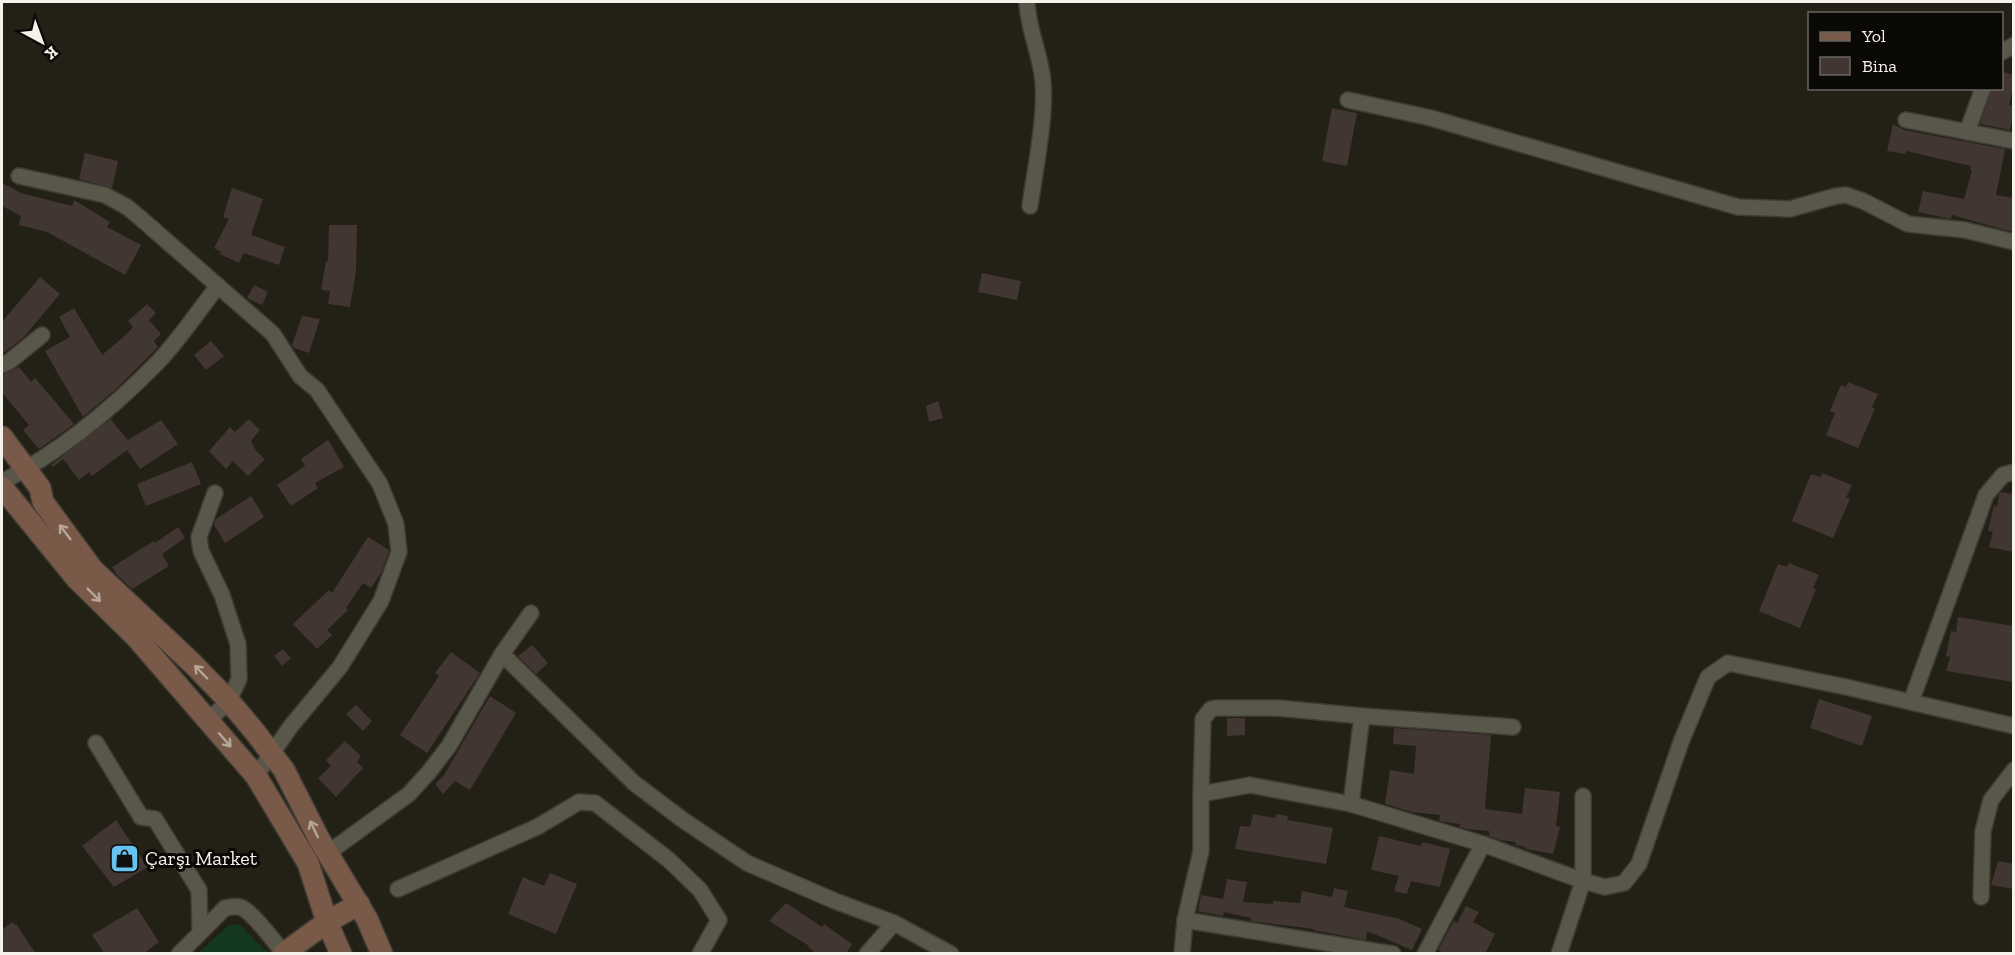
<svg xmlns="http://www.w3.org/2000/svg" width="2015" height="955" viewBox="0 0 2015 955" font-family="'Zilla Slab',serif">
<style>
.green{fill:#14391f}
.building{fill:#423632}
.lines{fill:none;stroke-linecap:round;stroke-linejoin:round}
.street-casing{stroke:#3f3c36;stroke-width:18}
.secondary-casing{stroke:#3f3c36;stroke-width:24}
.street{stroke:#59564a;stroke-width:15}
.secondary{stroke:#795948;stroke-width:21}
.oneway{stroke:#b6a69a}
.labels{text-anchor:middle;dominant-baseline:central;stroke-width:6;stroke-linejoin:round;paint-order:stroke}
.poi-label{font-size:20px;fill:#f4f2eb;stroke:#0b0906;text-anchor:start}
</style>
<rect width="100%" height="100%" fill="#232015"/>
<path class="green" d="M 234,924 L 240,925 L 268,953 L 198,953 L 228,926 Z"/>
<g class="building">
<path d="M 2001,71 L 2013,75 L 2013,88 L 2009,105 L 2013,106 L 2013,116 L 2010,130 L 1980,124 L 1992,88 L 2001,88 Z"/>
<path d="M 1332,108 L 1357,113 L 1347,166 L 1322,161 Z"/>
<path d="M 1893,124 L 1904,130 L 2005,149 L 1996,195 L 2013,198 L 2013,232 L 1952,215 L 1951,219 L 1918,212 L 1923,191 L 1964,199 L 1972,171 L 1970,170 L 1971,166 L 1906,151 L 1906,154 L 1887,151 Z"/>
<path d="M 85,153 L 118,161 L 112,188 L 79,179 Z"/>
<path d="M 2,183 L 21,193 L 72,206 L 74,200 L 110,222 L 107,227 L 141,245 L 125,275 L 47,232 L 19,225 L 21,216 L 2,206 Z"/>
<path d="M 232,188 L 263,199 L 251,235 L 285,247 L 279,265 L 244,253 L 239,263 L 220,254 L 221,252 L 214,248 L 229,219 L 223,217 Z"/>
<path d="M 329,225 L 357,225 L 356,271 L 350,307 L 328,304 L 330,291 L 321,290 L 326,261 L 328,261 Z"/>
<path d="M 982,273 L 1021,281 L 1017,300 L 978,292 Z"/>
<path d="M 40,277 L 60,294 L 23,338 L 2,354 L 2,322 Z"/>
<path d="M 254,285 L 268,292 L 262,305 L 247,298 Z"/>
<path d="M 147,304 L 156,313 L 149,320 L 161,334 L 154,341 L 158,347 L 116,389 L 83,417 L 45,351 L 70,337 L 59,317 L 74,308 L 102,355 L 127,334 L 133,327 L 128,321 Z"/>
<path d="M 302,316 L 320,319 L 309,353 L 294,348 L 292,345 Z"/>
<path d="M 211,341 L 224,356 L 206,370 L 194,355 Z"/>
<path d="M 19,367 L 31,382 L 35,378 L 74,424 L 39,449 L 23,430 L 29,425 L 2,393 L 2,375 Z"/>
<path d="M 1848,382 L 1878,394 L 1872,407 L 1875,409 L 1858,448 L 1826,435 L 1835,413 L 1830,411 L 1835,399 L 1841,385 L 1846,387 Z"/>
<path d="M 938,401 L 943,418 L 929,422 L 926,406 Z"/>
<path d="M 113,417 L 111,420 L 128,440 L 161,420 L 178,444 L 140,469 L 127,450 L 92,476 L 89,472 L 79,480 L 63,459 L 53,467 L 51,465 Z"/>
<path d="M 249,419 L 260,430 L 251,441 L 256,451 L 265,459 L 248,476 L 233,461 L 226,469 L 209,451 L 230,427 L 235,432 Z"/>
<path d="M 328,440 L 344,467 L 315,483 L 318,488 L 291,506 L 277,485 L 305,466 L 301,459 Z"/>
<path d="M 192,462 L 201,484 L 146,506 L 137,484 Z"/>
<path d="M 1822,473 L 1852,485 L 1846,498 L 1850,499 L 1833,538 L 1792,521 L 1811,474 L 1821,477 Z"/>
<path d="M 2001,492 L 2013,494 L 2013,552 L 1989,547 L 1993,532 L 1988,531 L 1994,505 L 1997,507 L 1999,495 Z"/>
<path d="M 251,496 L 264,517 L 225,543 L 214,525 L 216,519 Z"/>
<path d="M 178,527 L 185,538 L 162,554 L 169,566 L 132,589 L 118,576 L 112,567 L 154,541 L 155,543 Z"/>
<path d="M 368,537 L 389,550 L 382,571 L 371,588 L 363,583 L 346,608 L 348,610 L 327,630 L 332,635 L 317,649 L 293,624 L 329,590 L 332,593 Z"/>
<path d="M 1789,563 L 1819,575 L 1813,588 L 1816,589 L 1800,628 L 1759,611 L 1778,564 L 1787,567 Z"/>
<path d="M 1958,617 L 2013,626 L 2013,682 L 1946,671 L 1950,657 L 1946,656 L 1951,631 L 1956,632 Z"/>
<path d="M 532,645 L 548,663 L 536,674 L 518,656 Z"/>
<path d="M 283,649 L 291,658 L 282,666 L 274,656 Z"/>
<path d="M 451,652 L 480,673 L 427,753 L 400,735 L 439,676 L 435,673 Z"/>
<path d="M 490,696 L 516,713 L 470,790 L 455,781 L 443,794 L 435,784 L 444,775 Z"/>
<path d="M 1819,699 L 1872,716 L 1862,746 L 1810,728 Z"/>
<path d="M 356,705 L 372,721 L 363,731 L 346,714 Z"/>
<path d="M 1227,718 L 1245,718 L 1245,735 L 1227,736 Z"/>
<path d="M 1394,728 L 1491,735 L 1485,809 L 1522,814 L 1525,788 L 1560,792 L 1556,826 L 1560,827 L 1553,854 L 1526,849 L 1526,847 L 1515,845 L 1516,842 L 1500,840 L 1489,836 L 1489,831 L 1467,829 L 1459,827 L 1460,824 L 1439,821 L 1440,815 L 1412,812 L 1385,804 L 1390,770 L 1414,774 L 1416,746 L 1393,744 Z"/>
<path d="M 345,741 L 361,756 L 357,762 L 363,768 L 336,797 L 318,778 L 331,766 L 326,760 Z"/>
<path d="M 1253,814 L 1275,818 L 1276,814 L 1288,816 L 1287,820 L 1333,828 L 1326,864 L 1235,849 L 1240,826 L 1250,827 Z"/>
<path d="M 116,820 L 148,867 L 114,887 L 82,846 Z"/>
<path d="M 1379,836 L 1421,846 L 1422,842 L 1450,849 L 1440,887 L 1411,881 L 1407,894 L 1394,891 L 1399,876 L 1371,870 Z"/>
<path d="M 1998,861 L 2013,864 L 2013,889 L 1991,885 Z"/>
<path d="M 550,873 L 577,884 L 556,934 L 508,914 L 523,877 L 544,886 Z"/>
<path d="M 1227,879 L 1247,882 L 1243,902 L 1273,904 L 1273,901 L 1300,903 L 1302,891 L 1332,897 L 1334,888 L 1348,891 L 1344,907 L 1400,919 L 1422,929 L 1412,950 L 1367,931 L 1366,940 L 1313,930 L 1314,929 L 1251,921 L 1251,918 L 1224,912 L 1223,916 L 1198,911 L 1201,895 L 1223,899 Z"/>
<path d="M 786,903 L 822,927 L 824,924 L 852,944 L 846,954 L 817,954 L 808,947 L 809,946 L 769,921 Z"/>
<path d="M 1466,906 L 1479,912 L 1473,922 L 1495,934 L 1485,954 L 1444,954 L 1438,950 L 1454,921 L 1457,923 Z"/>
<path d="M 137,908 L 159,942 L 143,954 L 105,954 L 92,935 Z"/>
<path d="M 12,922 L 15,925 L 16,924 L 36,954 L 2,954 L 2,930 Z"/>
</g>
<g class="lines">
<defs>
<g id="street">
<path d="M 1027,2 C 1028,30 1041,55 1043,82 C 1046,118 1035,169 1030,206"/>
<path d="M 2002,52 L 2014,45"/>
<path d="M 1348,100 L 1431,118 L 1738,207 L 1790,209 L 1836,196 L 1846,195 L 1863,201 L 1908,224 L 1965,230 L 2014,242"/>
<path d="M 1906,120 L 2014,141"/>
<path d="M 1967,132 L 1983,88"/>
<path d="M 19,176 L 105,195 L 127,207 L 138,216 L 273,334 L 300,376 L 317,390 L 380,484 L 396,524 L 399,552 L 381,601 L 340,667 L 291,726 L 256,776"/>
<path d="M 2,365 L 10,361 L 42,335"/>
<path d="M 2,482 C 60,452 112,409 158,362 C 180,339 198,311 218,286"/>
<path d="M 502,654 L 634,783 L 683,820 L 747,863 L 835,901 L 894,923"/>
<path d="M 1911,702 L 1986,495 L 2003,475 L 2014,472"/>
<path d="M 208,721 L 229,701 L 239,679 L 238,644 L 222,595 L 201,551 L 199,537 L 215,493"/>
<path d="M 96,743 L 141,817 L 155,819 L 199,890 L 200,931"/>
<path d="M 1201,794 L 1203,719 L 1211,709 L 1216,708 L 1278,708 L 1362,716 L 1513,727"/>
<path d="M 1351,804 L 1362,716"/>
<path d="M 328,853 L 409,794 L 429,772 L 449,746 L 502,654 L 531,613"/>
<path d="M 398,889 L 537,827 L 579,802 L 595,803 L 669,860 L 700,890 L 719,920 L 700,954"/>
<path d="M 1981,897 L 1983,831 L 1991,800 L 2014,770"/>
<path d="M 1185,920 L 1393,954"/>
<path d="M 179,954 L 225,908 C 231,907 238,905 244,909 C 257,917 273,941 284,953"/>
<path d="M 867,954 L 894,923 L 951,954"/>
<path d="M 1182,954 L 1185,920 L 1201,851 L 1201,794 L 1250,785 L 1351,804 L 1483,844 L 1583,881 L 1605,887 L 1624,883 L 1639,864 L 1681,742 L 1708,677 L 1728,663 L 1846,687 L 2014,726"/>
<path d="M 1425,954 L 1483,844"/>
<path d="M 1559,954 L 1583,881 L 1583,796"/>
</g>
<g id="secondary">
<path d="M 2,437 L 40,488 L 43,502 L 93,570 L 192,663 L 229,701 L 255,732 L 284,770 L 319,839 L 367,919 L 382,954"/>
<path d="M 2,487 L 76,578 L 136,637 L 256,776 L 308,863 L 327,922 L 341,954"/>
<path d="M 283,954 L 327,922 L 359,904"/>
</g>
</defs>
<use href="#street" class="street-casing"/>
<use href="#secondary" class="secondary-casing"/>
<use href="#street" class="street"/>
<use href="#secondary" class="secondary"/>
</g>
<defs><path id="oneway-shaft" d="M-6 0H5M1.5-3L5.5 0L1.5 3" fill="none" stroke-width="1.6" stroke-linecap="round" stroke-linejoin="round" transform="scale(1.5)"/></defs>
<g class="oneway">
<use href="#oneway-shaft" transform="translate(65 532) rotate(-127)"/>
<use href="#oneway-shaft" transform="translate(94 595) rotate(45)"/>
<use href="#oneway-shaft" transform="translate(201 672) rotate(-134)"/>
<use href="#oneway-shaft" transform="translate(225 740) rotate(49)"/>
<use href="#oneway-shaft" transform="translate(314 829) rotate(-115)"/>
</g>
<defs>
<symbol id="shop-square" viewBox="-11 -11 22 22"><rect x="-9" y="-9" width="18" height="18" rx="4" fill="#67c4f0" stroke="#0b0906"/><path d="M-5-2.5h2.3a2.7 3.5 0 0 1 5.4 0H5L5.5 6h-11ZM-1.5-2.5h3a1.5 2.3 0 0 0-3 0Z" fill="#111"/></symbol>
</defs>
<g fill-rule="evenodd">
<use href="#shop-square" x="108" y="842" width="33" height="33"/>
</g>
<g class="labels">
<g class="poi-label">
<text x="145" y="858">Çarşı Market</text>
</g>
</g>
<rect width="2015" height="955" fill="none" stroke="#f4f2eb" stroke-width="6"/>
<rect x="1808" y="12" width="195" height="78" fill="#0b0906" stroke="#686662" stroke-width="1.5"/>
<rect x="1820" y="32" width="30" height="9" fill="#795948" stroke="#686662" stroke-width="1.5"/>
<text x="1862" y="42" font-size="18" fill="#f4f2eb">Yol</text>
<rect x="1820" y="57" width="30" height="18" fill="#423632" stroke="#686662" stroke-width="1.5"/>
<text x="1862" y="72" font-size="18" fill="#f4f2eb">Bina</text>
<g transform="translate(42 42) rotate(139)" stroke="#0b0906" stroke-width="4.5" paint-order="stroke">
<path d="M0-4.5L10 22L0 15L-10 22Z" fill="#f4f2eb"/>
<text y="-9" font-size="16" font-weight="bold" text-anchor="middle" fill="#f4f2eb">K</text>
</g>
</svg>
